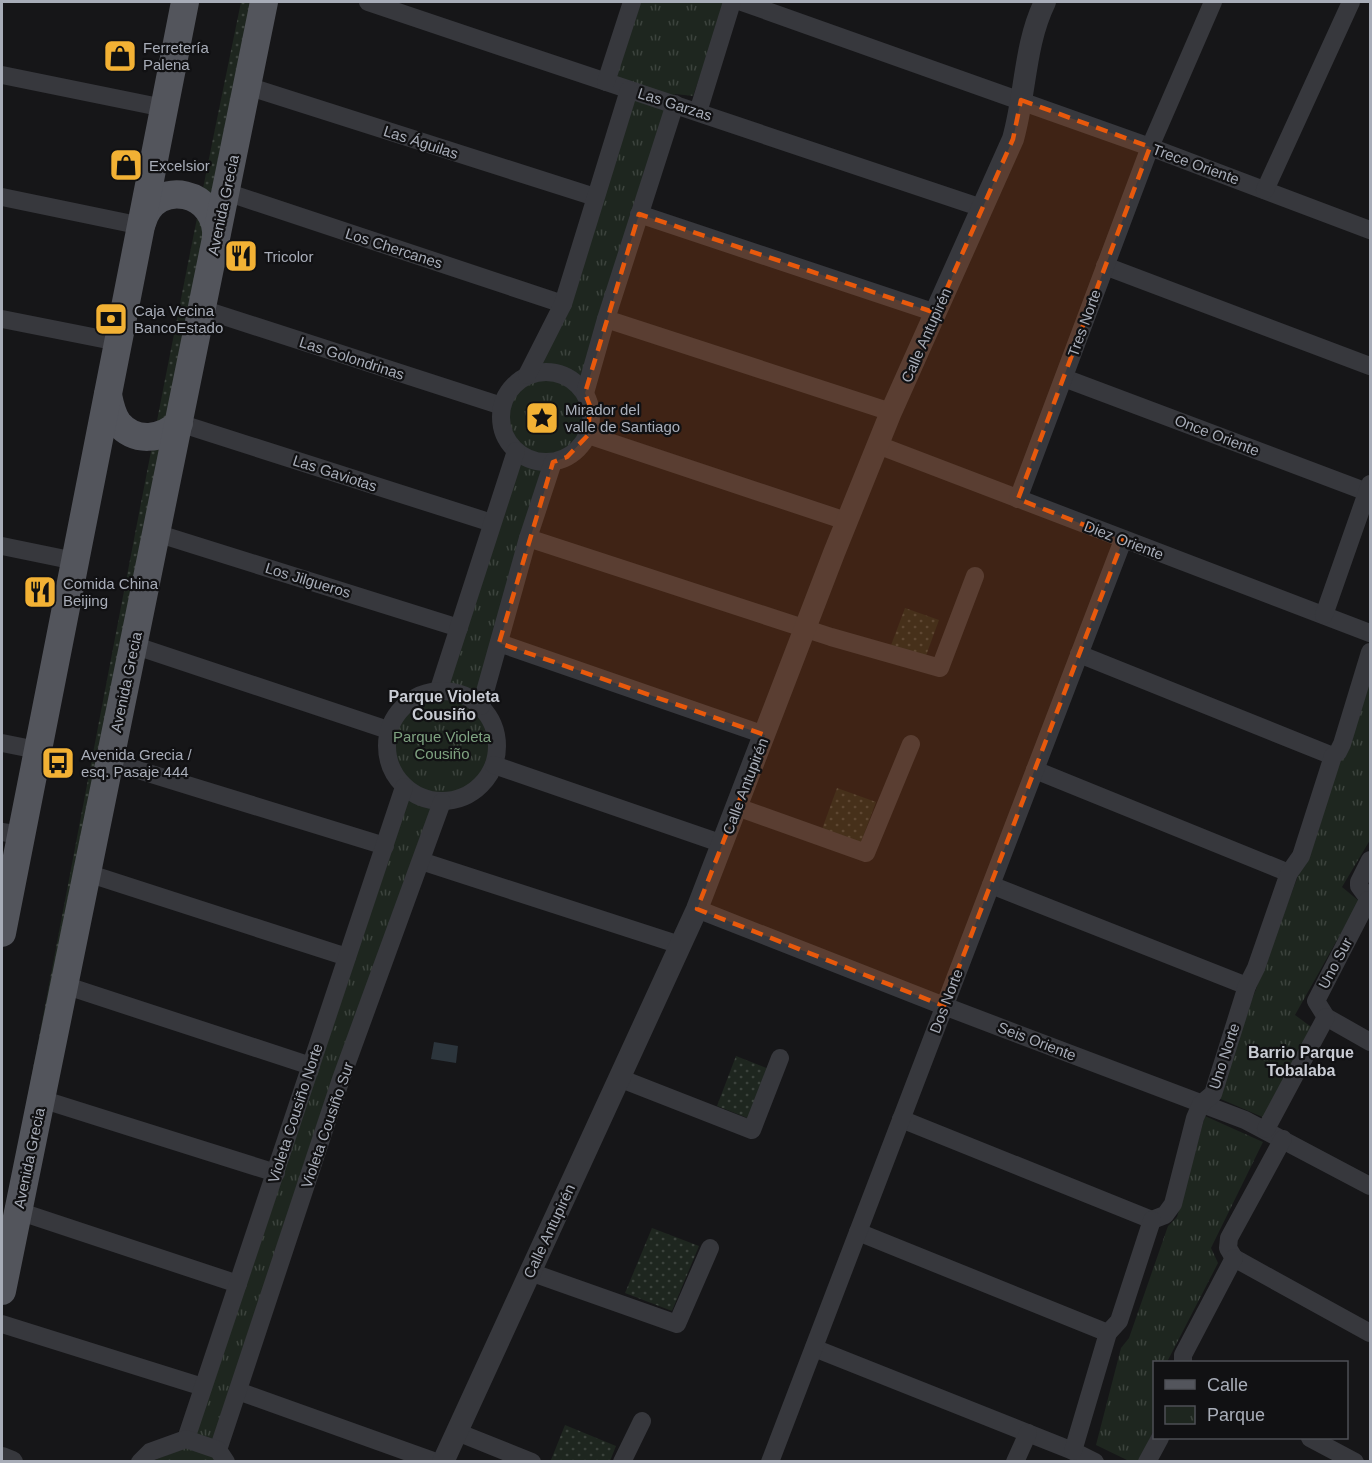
<svg xmlns="http://www.w3.org/2000/svg" width="1372" height="1463" viewBox="0 0 1372 1463" font-family="Arial,sans-serif">
<style>
.grass{fill:url(#grass-dots)}
.park{fill:url(#park-tufts)}
.water{fill:#2c353c}
.lines{fill:none;stroke-linecap:round;stroke-linejoin:round}
.minor{stroke:#37383d;stroke-width:18}
.tertiary{stroke:#37383d;stroke-width:22}
.primary{stroke:#53555c;stroke-width:28}
.marked{fill:#e8590c;fill-opacity:0.2;stroke:#e8590c;stroke-width:4.5;stroke-dasharray:12 8;stroke-linejoin:round}
.labels{text-anchor:middle;dominant-baseline:central;stroke-width:4.5;stroke-linejoin:round;paint-order:stroke}
.poi-label{font-size:15px;fill:#a8adb8;stroke:#111113;text-anchor:start}
.street-label{font-size:15px;fill:#a8adb8;stroke:#111113}
.park-label{font-size:15px;fill:#7fa381;stroke:#111113}
.neighbourhood-label{font-size:16px;font-weight:bold;fill:#c9ccd4;stroke:#111113}
</style>
<defs>
<pattern id="grass-dots" width="8" height="8" patternUnits="userSpaceOnUse" patternTransform="scale(1.5)"><rect width="8" height="8" fill="#1e261f"/><path d="M2 2h.1M6 6h.1" fill="none" stroke="#3c433d" stroke-width="1.8" stroke-linecap="round"/></pattern>
<pattern id="park-tufts" width="24" height="20" patternUnits="userSpaceOnUse" patternTransform="scale(1.5)"><rect width="24" height="20" fill="#1e261f"/><path d="M3 7l-1-3M5 7V3M7 7l1-3M15 17l-1-3M17 17v-4M19 17l1-3" fill="none" stroke="#3c433d"/></pattern>
</defs>
<rect width="100%" height="100%" fill="#161618"/>
<g class="grass">
<path d="M 241,2 L 252,2 L 2,1267 L 2,1220 L 7,1205 C 84,803 158,402 241,2 Z"/>
<path d="M 905,608 L 939,620 L 924,661 L 890,648 Z"/>
<path d="M 837,788 L 876,802 L 860,845 L 821,832 Z"/>
<path d="M 736,1056 L 769,1069 L 750,1119 L 717,1106 Z"/>
<path d="M 652,1228 L 699,1246 L 672,1311 L 625,1293 Z"/>
<path d="M 565,1425 L 616,1446 L 610,1461 L 555,1462 L 551,1460 Z"/>
</g>
<g class="park">
<path d="M 636,2 L 726,2 L 693,96 L 675,94 L 579,396 C 594,425 581,447 552,457 L 477,710 C 480,715 485,721 488,726 C 498,750 486,781 461,792 C 456,794 448,795 442,796 L 217,1461 L 150,1462 L 187,1447 L 408,782 L 394,760 L 393,734 L 402,715 L 419,701 L 440,695 L 519,448 C 499,422 502,398 530,380 L 635,86 L 615,76 Z"/>
<path d="M 1370,681 L 1370,840 L 1342,887 L 1359,901 L 1295,1015 L 1314,1029 L 1267,1119 L 1216,1097 Z"/>
<path d="M 1205,1116 L 1263,1142 L 1211,1248 L 1218,1263 L 1167,1362 L 1154,1362 L 1154,1429 L 1140,1461 L 1129,1461 L 1096,1445 L 1121,1348 L 1129,1338 L 1168,1226 L 1177,1217 Z"/>
</g>
<path class="water" d="M 434,1042 L 458,1046 L 456,1063 L 431,1059 Z"/>
<g class="lines">
<g class="minor">
<path d="M 368,2 L 982,208"/>
<path d="M 742,2 L 1150,147 L 1370,230"/>
<path d="M 2,75 L 164,108"/>
<path d="M 606,82 L 632,2"/>
<path d="M 247,86 L 595,197"/>
<path d="M 698,112 L 732,2"/>
<path d="M 1265,190 L 1351,2"/>
<path d="M 226,192 L 563,304"/>
<path d="M 2,197 L 142,226"/>
<path d="M 639,214 L 936,313"/>
<path d="M 1105,266 L 1370,366"/>
<path d="M 202,309 L 502,406"/>
<path d="M 2,319 L 118,342"/>
<path d="M 606,319 L 891,412"/>
<circle cx="546" cy="417" r="45"/>
<path d="M 527,375 L 563,304 L 629,90"/>
<path d="M 1064,378 L 1370,493"/>
<path d="M 585,393 L 606,319 L 675,104"/>
<path d="M 179,423 L 492,523"/>
<path d="M 588,435 L 846,521"/>
<path d="M 878,445 L 1370,633"/>
<path d="M 1018,499 L 1150,147 L 1213,2"/>
<path d="M 156,533 L 459,628"/>
<path d="M 528,538 L 831,637 L 940,668 L 975,576"/>
<path d="M 2,546 L 75,561"/>
<path d="M 1324,615 L 1370,484"/>
<path d="M 499,643 L 765,735"/>
<path d="M 133,645 L 388,730"/>
<path d="M 1079,654 L 1333,756"/>
<path d="M 439,689 L 516,451"/>
<circle cx="442" cy="746" r="55"/>
<path d="M 481,706 L 528,538 L 553,462"/>
<path d="M 2,743 L 37,750"/>
<path d="M 109,761 L 385,846"/>
<path d="M 494,765 L 723,844"/>
<path d="M 1035,770 L 1289,873"/>
<path d="M 737,807 L 866,853 L 911,744"/>
<path d="M 2,832 L 21,835"/>
<path d="M 1370,860 L 1359,882 L 1359,886 L 1370,901"/>
<path d="M 421,861 L 680,945"/>
<path d="M 87,873 L 347,957"/>
<path d="M 991,885 L 1247,986"/>
<path d="M 1368,900 L 1316,1001 L 1326,1017 L 1370,1042"/>
<path d="M 697,909 L 944,1006 L 1245,1120 L 1370,1186"/>
<path d="M 64,985 L 311,1066"/>
<path d="M 619,1078 L 752,1130 L 780,1058"/>
<path d="M 41,1099 L 276,1173"/>
<path d="M 901,1119 L 1152,1220"/>
<path d="M 1266,1129 L 1326,1017"/>
<path d="M 18,1211 L 238,1284"/>
<path d="M 1152,1220 L 1165,1215 L 1173,1204 L 1195,1118 L 1201,1104 L 1213,1094 L 1247,986 L 1256,968 L 1289,873 L 1301,856 L 1333,756 L 1338,752 L 1342,744 L 1370,652"/>
<path d="M 858,1232 L 1108,1333"/>
<path d="M 1234,1258 L 1370,1333"/>
<path d="M 1234,1258 L 1228,1248 L 1229,1238 L 1283,1139"/>
<path d="M 530,1272 L 677,1324 L 710,1248"/>
<path d="M 2,1324 L 203,1387"/>
<path d="M 814,1348 L 1073,1451 L 1095,1462"/>
<path d="M 1183,1362 L 1183,1355 L 1234,1258"/>
<path d="M 238,1391 L 436,1462"/>
<path d="M 457,1432 L 532,1462"/>
<path d="M 1310,1438 L 1355,1462"/>
<path d="M 186,1439 L 404,787"/>
<path d="M 218,1450 L 341,1079 L 442,802"/>
<path d="M 1073,1451 L 1108,1333 L 1119,1321 L 1152,1220"/>
<path d="M 140,1462 L 150,1452 L 186,1439 L 218,1450 L 226,1462"/>
<path d="M 622,1462 L 642,1421"/>
<path d="M 770,1462 L 1123,540"/>
<path d="M 1015,1462 L 1028,1433"/>
<path d="M 1147,1462 L 1160,1438"/>
</g>
<g class="tertiary">
<path d="M 2,1458 L 12,1462"/>
<path d="M 443,1462 L 697,909 L 834,553 L 891,412 L 1013,139 C 1026,93 1024,45 1045,2"/>
</g>
<g class="primary">
<path d="M 142,223 C 155,176 220,191 216,239"/>
<path d="M 108,395 C 110,405 112,415 118,423 C 135,443 162,440 179,423"/>
<path d="M 2,933 L 185,2"/>
<path d="M 2,1291 L 264,2"/>
</g>
</g>
<path class="marked" d="M 1021,100 L 1150,147 L 1018,499 L 1123,540 L 944,1006 L 697,909 L 765,735 L 499,643 L 553,462 L 567,457 L 588,435 L 590,406 L 585,393 L 639,214 L 936,313 L 1013,139 Z"/>
<defs>
<symbol id="shop-square" viewBox="-11 -11 22 22"><rect x="-9" y="-9" width="18" height="18" rx="4" fill="#f2b134" stroke="#111113"/><path d="M-5-2.5h2.3a2.7 3.5 0 0 1 5.4 0H5L5.5 6h-11ZM-1.5-2.5h3a1.5 2.3 0 0 0-3 0Z" fill="#111"/></symbol>
<symbol id="restaurant-square" viewBox="-11 -11 22 22"><rect x="-9" y="-9" width="18" height="18" rx="4" fill="#f2b134" stroke="#111113"/><path d="M-5-6h1v4h1v-4h1v4h1v-4h1v5L-1.5 .5V6h-2V.5L-5-1ZM5-6V6H3V1.5H1.5Q1.5-4 5-6Z" fill="#111"/></symbol>
<symbol id="bank-square" viewBox="-11 -11 22 22"><rect x="-9" y="-9" width="18" height="18" rx="4" fill="#f2b134" stroke="#111113"/><path d="M-6-4H6V4H-6ZM0-2.3a2.3 2.3 0 1 0 0 4.6a2.3 2.3 0 1 0 0-4.6Z" fill="#111"/></symbol>
<symbol id="sight-square" viewBox="-11 -11 22 22"><rect x="-9" y="-9" width="18" height="18" rx="4" fill="#f2b134" stroke="#111113"/><path d="M0-6L1.8-2.2L6-1.7L2.9 1.2L3.7 5.4L0 3.3L-3.7 5.4L-2.9 1.2L-6-1.7L-1.8-2.2Z" fill="#111"/></symbol>
<symbol id="bus-square" viewBox="-11 -11 22 22"><rect x="-9" y="-9" width="18" height="18" rx="4" fill="#f2b134" stroke="#111113"/><path d="M-5-6H5V4H4V6H2V4H-2V6H-4V4H-5ZM-3.5-4V0h7V-4ZM-3.5 1.2v1.5H-2V1.2ZM2 1.2v1.5H3.5V1.2Z" fill="#111"/></symbol>
</defs>
<g fill-rule="evenodd">
<use href="#shop-square" x="101" y="37" width="38" height="38"/>
<use href="#shop-square" x="107" y="146" width="38" height="38"/>
<use href="#restaurant-square" x="222" y="237" width="38" height="38"/>
<use href="#bank-square" x="92" y="300" width="38" height="38"/>
<use href="#sight-square" x="523" y="399" width="38" height="38"/>
<use href="#restaurant-square" x="21" y="573" width="38" height="38"/>
<use href="#bus-square" x="39" y="744" width="38" height="38"/>
</g>
<g class="labels">
<g class="poi-label">
<text x="143" y="47">Ferretería<tspan x="143" dy="17">Palena</tspan></text>
<text x="149" y="165">Excelsior</text>
<text x="264" y="256">Tricolor</text>
<text x="134" y="310">Caja Vecina<tspan x="134" dy="17">BancoEstado</tspan></text>
<text x="565" y="409">Mirador del<tspan x="565" dy="17">valle de Santiago</tspan></text>
<text x="63" y="583">Comida China<tspan x="63" dy="17">Beijing</tspan></text>
<text x="81" y="754">Avenida Grecia /<tspan x="81" dy="17">esq. Pasaje 444</tspan></text>
</g>
<g class="street-label">
<text transform="translate(675 104) rotate(18)">Las Garzas</text>
<text transform="translate(421 142) rotate(18)">Las Águilas</text>
<text transform="translate(1196 164) rotate(20)">Trece Oriente</text>
<text transform="translate(223 205) rotate(-78)">Avenida Grecia</text>
<text transform="translate(394 248) rotate(18)">Los Chercanes</text>
<text transform="translate(1084 323) rotate(-70)">Tres Norte</text>
<text transform="translate(926 335) rotate(-66)">Calle Antupirén</text>
<text transform="translate(352 358) rotate(18)">Las Golondrinas</text>
<text transform="translate(1217 435) rotate(21)">Once Oriente</text>
<text transform="translate(335 473) rotate(18)">Las Gaviotas</text>
<text transform="translate(1124 540) rotate(21)">Diez Oriente</text>
<text transform="translate(308 580) rotate(17)">Los Jilgueros</text>
<text transform="translate(126 682) rotate(-78)">Avenida Grecia</text>
<text transform="translate(745 786) rotate(-69)">Calle Antupirén</text>
<text transform="translate(1335 963) rotate(-62)">Uno Sur</text>
<text transform="translate(946 1001) rotate(-69)">Dos Norte</text>
<text transform="translate(1037 1041) rotate(21)">Seis Oriente</text>
<text transform="translate(1224 1056) rotate(-72)">Uno Norte</text>
<text transform="translate(295 1113) rotate(-72)">Violeta Cousiño Norte</text>
<text transform="translate(327 1125) rotate(-71)">Violeta Cousiño Sur</text>
<text transform="translate(29 1158) rotate(-78)">Avenida Grecia</text>
<text transform="translate(549 1231) rotate(-65)">Calle Antupirén</text>
</g>
<g class="park-label">
<text x="442" y="736">Parque Violeta<tspan x="442" dy="17">Cousiño</tspan></text>
</g>
<g class="neighbourhood-label">
<text x="444" y="696">Parque Violeta<tspan x="444" dy="18">Cousiño</tspan></text>
<text x="1301" y="1052">Barrio Parque<tspan x="1301" dy="18">Tobalaba</tspan></text>
</g>
</g>
<rect width="1372" height="1463" fill="none" stroke="#a8adb8" stroke-width="6"/>
<rect x="1153" y="1361" width="195" height="78" fill="#111113" stroke="#4d4f55" stroke-width="1.5"/>
<rect x="1165" y="1380" width="30" height="9" fill="#53555c" stroke="#4d4f55" stroke-width="1.5"/>
<text x="1207" y="1391" font-size="18" fill="#a8adb8">Calle</text>
<rect x="1165" y="1406" width="30" height="18" fill="url(#park-tufts)" stroke="#4d4f55" stroke-width="1.5"/>
<text x="1207" y="1421" font-size="18" fill="#a8adb8">Parque</text>
</svg>
